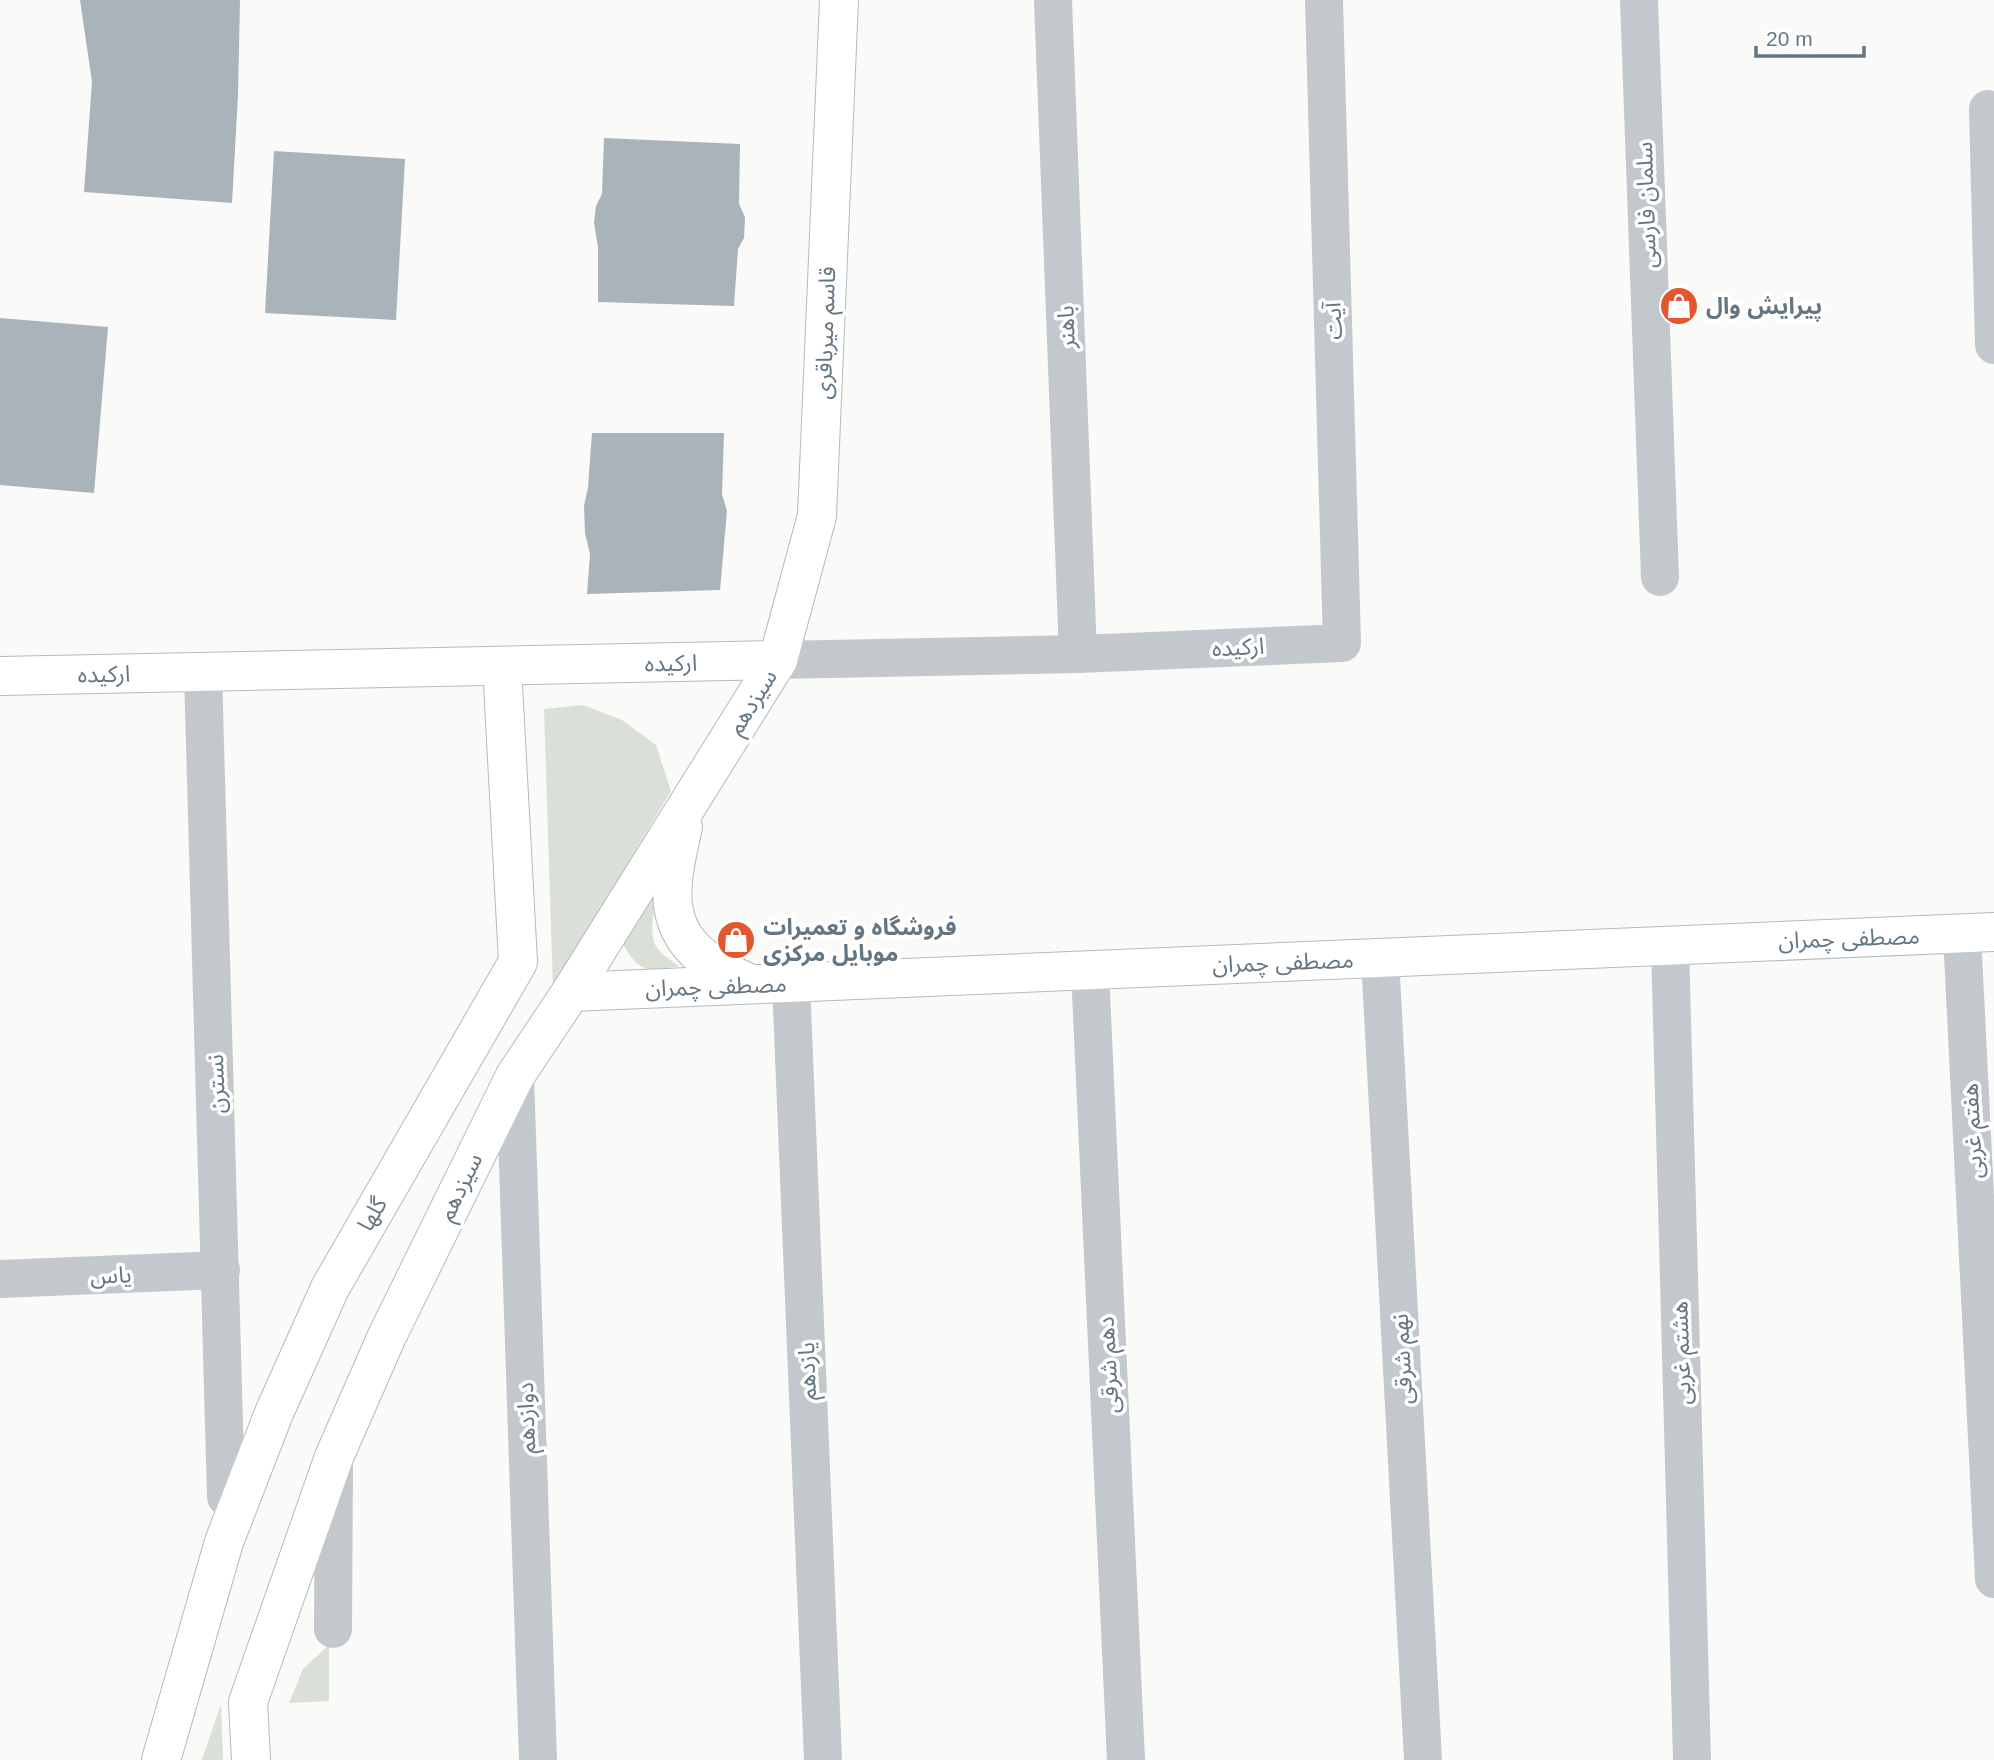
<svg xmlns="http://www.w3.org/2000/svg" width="1994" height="1760" viewBox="0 0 1994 1760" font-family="Arial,'Noto Sans Arabic',sans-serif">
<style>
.green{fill:#dadfd7}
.building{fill:#aab3b9}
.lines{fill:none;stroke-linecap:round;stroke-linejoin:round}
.secondary-casing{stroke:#b3babf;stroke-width:40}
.street{stroke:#c3c8cc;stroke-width:38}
.secondary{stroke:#fff;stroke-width:38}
.labels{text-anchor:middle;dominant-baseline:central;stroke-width:7;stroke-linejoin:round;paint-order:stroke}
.street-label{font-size:23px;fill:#657683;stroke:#fff}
.poi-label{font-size:23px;font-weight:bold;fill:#657683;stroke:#fff;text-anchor:start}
</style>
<rect width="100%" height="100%" fill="#fafaf8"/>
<g class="green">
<path d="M 583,705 L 622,720 L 656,745 L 671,791 L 553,989 L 544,709 Z"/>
<path d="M 659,880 C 657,898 649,924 654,942 C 657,952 671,960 679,966 C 647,971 640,974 623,944 Z"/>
<path d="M 329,1645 L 329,1701 L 289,1703 L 303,1669 Z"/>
<path d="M 221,1704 L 223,1760 L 202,1760 Z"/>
</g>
<g class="building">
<path d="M 80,0 L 240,0 L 238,95 L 232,203 L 84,192 L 92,82 Z"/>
<path d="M 604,138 L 740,144 L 739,204 L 745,217 L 744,238 L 738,249 L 734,306 L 598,302 L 598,247 L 594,223 L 596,206 L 602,194 Z"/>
<path d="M 274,151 L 405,159 L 396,320 L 265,313 Z"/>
<path d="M 0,318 L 108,327 L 94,493 L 0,485 Z"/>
<path d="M 592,433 L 724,433 L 722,494 L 727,511 L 720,590 L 587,594 L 590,554 L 585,533 L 584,506 L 588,487 Z"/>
</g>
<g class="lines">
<defs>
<g id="secondary">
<path d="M 0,676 L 778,660"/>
<path d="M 683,827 C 671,881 658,928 712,964 C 724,972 738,978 751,984"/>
<path d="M 571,992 L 1994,932"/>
<path d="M 161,1760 L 224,1542 L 274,1413 L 330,1288 L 518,962 L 502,666"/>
<path d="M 251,1760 L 248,1702 L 334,1457 L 387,1336 L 515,1076 L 571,992 L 778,660 L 817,516 L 839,0"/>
</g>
</defs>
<use href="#secondary" class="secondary-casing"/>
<g class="street">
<path d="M 1053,0 L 1078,654"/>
<path d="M 1639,0 L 1660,577"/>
<path d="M 1988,109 L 1994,345"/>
<path d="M 778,660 L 1078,654 L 1342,643 L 1324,0"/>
<path d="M 203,672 L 226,1497"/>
<path d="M 1962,934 L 1994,1579"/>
<path d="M 1670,946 L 1692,1760"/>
<path d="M 1380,958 L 1423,1760"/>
<path d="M 1090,971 L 1126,1760"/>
<path d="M 791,983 L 823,1760"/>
<path d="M 515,1076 L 538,1760"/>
<path d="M 0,1279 L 221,1270"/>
<path d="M 333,1629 L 334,1463"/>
</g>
<use href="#secondary" class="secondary"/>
</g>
<defs>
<symbol id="shop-disc" viewBox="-11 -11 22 22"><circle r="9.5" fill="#e4572e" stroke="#fff"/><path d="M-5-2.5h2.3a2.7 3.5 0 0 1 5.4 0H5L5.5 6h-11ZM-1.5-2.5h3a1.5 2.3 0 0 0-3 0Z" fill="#fff"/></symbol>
</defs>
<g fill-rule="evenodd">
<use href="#shop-disc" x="1657" y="284" width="44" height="44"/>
<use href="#shop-disc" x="714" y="918" width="44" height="44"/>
</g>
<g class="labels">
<g class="street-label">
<text transform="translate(1646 205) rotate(-92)">سلمان فارسی</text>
<text transform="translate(1333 321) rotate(-92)">آیت</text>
<text transform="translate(1066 327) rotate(-92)">باهنر</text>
<text transform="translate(825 333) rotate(-88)">قاسم میرباقری</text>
<text transform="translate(1238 647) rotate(-3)">ارکیده</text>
<text transform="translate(671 663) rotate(-1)">ارکیده</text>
<text transform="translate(104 674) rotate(-1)">ارکیده</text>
<text transform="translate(752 702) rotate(-58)">سیزدهم</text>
<text transform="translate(1849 938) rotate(-2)">مصطفی چمران</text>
<text transform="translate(1283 962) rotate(-2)">مصطفی چمران</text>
<text transform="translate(716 986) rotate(-2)">مصطفی چمران</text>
<text transform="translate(216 1084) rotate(-92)">نسترن</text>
<text transform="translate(1972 1131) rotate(-93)">هفتم غربی</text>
<text transform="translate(460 1187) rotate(-64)">سیزدهم</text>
<text transform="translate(372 1214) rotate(-60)">گلها</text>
<text transform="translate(111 1275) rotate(-2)">یاس</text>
<text transform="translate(1681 1353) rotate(-92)">هشتم غربی</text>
<text transform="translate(1402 1359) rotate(-93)">نهم شرقی</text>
<text transform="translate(1108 1365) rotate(-93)">دهم شرقی</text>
<text transform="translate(807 1371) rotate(-92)">یازدهم</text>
<text transform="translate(526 1418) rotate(-92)">دوازدهم</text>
</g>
<g class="poi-label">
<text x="1706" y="306">پیرایش وال</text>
<text x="763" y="927">فروشگاه و تعمیرات<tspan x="763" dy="26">موبایل مرکزی</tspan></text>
</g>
</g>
<path d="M1756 46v10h108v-10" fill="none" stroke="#657683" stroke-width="3.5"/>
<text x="1766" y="46" font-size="21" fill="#657683" stroke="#ffffff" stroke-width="5" paint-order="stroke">20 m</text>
</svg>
